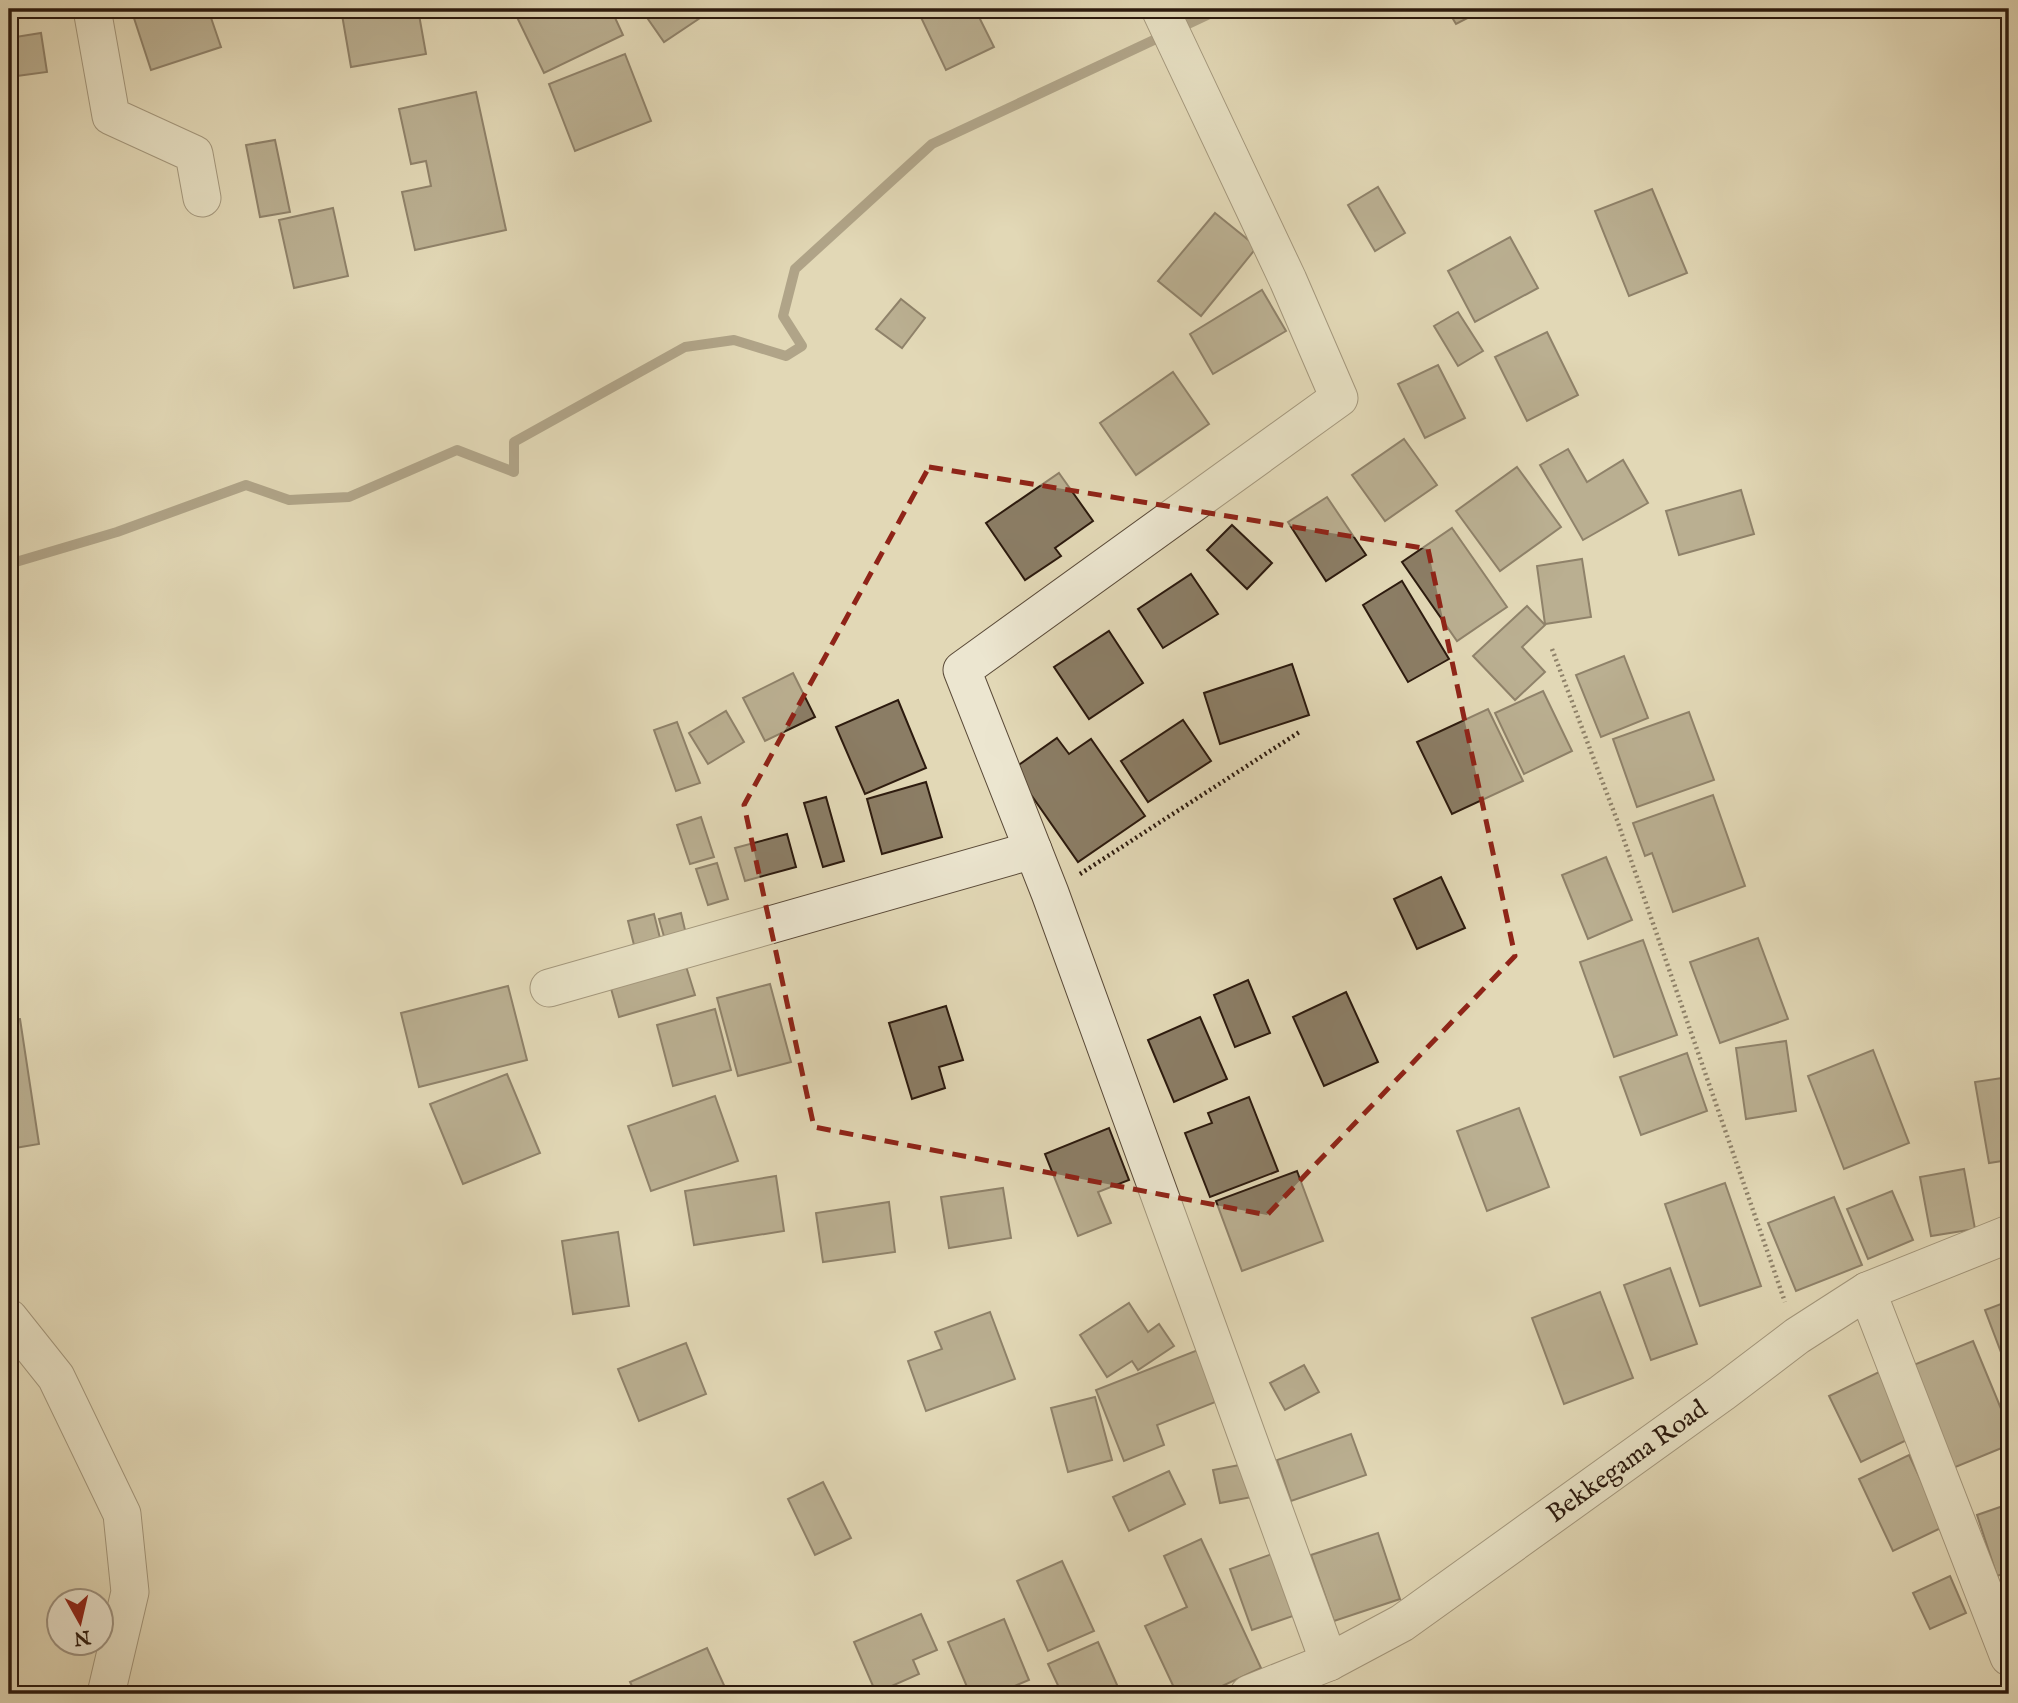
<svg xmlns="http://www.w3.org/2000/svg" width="2018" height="1703" viewBox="0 0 2018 1703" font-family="'IM FELL English',serif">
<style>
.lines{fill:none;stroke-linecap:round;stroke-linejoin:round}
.stream{stroke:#746551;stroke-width:10}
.building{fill:#8b7d65;stroke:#2c1a0e;stroke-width:2}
.minor-casing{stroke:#5a4a38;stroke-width:39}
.path{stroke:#2c1a0e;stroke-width:4.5;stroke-dasharray:2 3.5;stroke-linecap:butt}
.minor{stroke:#ece6d0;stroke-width:37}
.marked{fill:none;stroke:#8f2418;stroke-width:5;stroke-dasharray:14 9;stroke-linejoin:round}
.labels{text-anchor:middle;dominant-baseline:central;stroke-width:6;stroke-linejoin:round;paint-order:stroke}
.street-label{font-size:26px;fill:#2c1a0e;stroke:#ece6d0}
</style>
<rect width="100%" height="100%" fill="#e2d8b6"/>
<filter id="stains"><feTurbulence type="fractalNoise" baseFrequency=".00286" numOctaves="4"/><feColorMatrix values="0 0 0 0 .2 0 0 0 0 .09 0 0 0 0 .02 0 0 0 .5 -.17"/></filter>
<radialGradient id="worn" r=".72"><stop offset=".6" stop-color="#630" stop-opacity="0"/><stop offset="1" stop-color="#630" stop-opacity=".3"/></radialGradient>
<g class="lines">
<path class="stream" d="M 9,564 L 117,532 L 246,485 L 289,500 L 349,497 L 457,450 L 514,472 L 514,442 L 685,347 L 734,340 L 786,356 L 802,346 L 783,316 L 795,269 L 932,144 L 1220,9"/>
</g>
<g class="building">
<path d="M 131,9 L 208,9 L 221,47 L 151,70 Z"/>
<path d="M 341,9 L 418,9 L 426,54 L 351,67 Z"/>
<path d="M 519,9 L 611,9 L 623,35 L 544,73 L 514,11 Z"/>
<path d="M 641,9 L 712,9 L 712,10 L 664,42 Z"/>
<path d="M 917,9 L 975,9 L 994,47 L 946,70 Z"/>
<path d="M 1447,9 L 1485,9 L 1456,24 Z"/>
<path d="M 41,33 L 47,72 L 9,77 L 9,38 Z"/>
<path d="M 625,54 L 651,121 L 575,151 L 549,84 Z"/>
<path d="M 476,92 L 506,230 L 415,250 L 402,192 L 431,186 L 426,161 L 411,164 L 399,109 Z"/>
<path d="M 275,140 L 290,212 L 260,217 L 246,145 Z"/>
<path d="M 1378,187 L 1405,233 L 1375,251 L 1348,205 Z"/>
<path d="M 1652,189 L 1687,273 L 1629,296 L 1595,211 Z"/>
<path d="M 333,208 L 348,276 L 294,288 L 279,220 Z"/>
<path d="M 1215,213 L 1257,247 L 1201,316 L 1158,281 Z"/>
<path d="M 1510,237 L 1538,288 L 1475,322 L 1448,271 Z"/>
<path d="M 1262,290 L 1286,331 L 1213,374 L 1190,334 Z"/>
<path d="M 901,299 L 925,318 L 902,348 L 876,329 Z"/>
<path d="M 1458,312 L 1483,351 L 1458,366 L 1434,326 Z"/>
<path d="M 1547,332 L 1578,395 L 1527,421 L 1495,357 Z"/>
<path d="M 1438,365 L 1465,418 L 1425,438 L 1398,384 Z"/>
<path d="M 1173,372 L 1209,424 L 1136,475 L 1100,423 Z"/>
<path d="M 1404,439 L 1437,485 L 1385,521 L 1352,475 Z"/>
<path d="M 1568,449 L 1587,482 L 1623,460 L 1648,503 L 1583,540 L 1540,465 Z"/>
<path d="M 1517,467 L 1561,527 L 1500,571 L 1456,511 Z"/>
<path d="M 1059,473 L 1093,521 L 1055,548 L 1061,556 L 1025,580 L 986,523 Z"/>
<path d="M 1741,490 L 1754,534 L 1679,555 L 1666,511 Z"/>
<path d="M 1327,497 L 1366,555 L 1326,581 L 1288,522 Z"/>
<path d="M 1232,525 L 1272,563 L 1247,589 L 1207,550 Z"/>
<path d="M 1452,528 L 1507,607 L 1457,641 L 1402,562 Z"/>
<path d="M 1582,559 L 1591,617 L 1545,624 L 1537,566 Z"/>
<path d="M 1191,574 L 1218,614 L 1163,648 L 1138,609 Z"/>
<path d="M 1402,581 L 1449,659 L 1408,682 L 1363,605 Z"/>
<path d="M 1527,606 L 1545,625 L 1522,647 L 1545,672 L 1515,700 L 1473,656 Z"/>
<path d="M 1109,631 L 1143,683 L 1089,719 L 1054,667 Z"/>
<path d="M 1624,656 L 1648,718 L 1601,737 L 1576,675 Z"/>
<path d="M 1292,664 L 1309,715 L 1220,744 L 1204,693 Z"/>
<path d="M 793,673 L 815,717 L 765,741 L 743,698 Z"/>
<path d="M 1543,691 L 1572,751 L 1524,774 L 1495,713 Z"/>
<path d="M 898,700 L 926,768 L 865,794 L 836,727 Z"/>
<path d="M 1488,709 L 1523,781 L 1452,814 L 1417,742 Z"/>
<path d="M 726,711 L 744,742 L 708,764 L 689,733 Z"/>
<path d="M 1689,712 L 1714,780 L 1637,807 L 1613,739 Z"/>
<path d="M 1183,720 L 1211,761 L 1148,802 L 1121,761 Z"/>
<path d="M 677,722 L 700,783 L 676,791 L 654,730 Z"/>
<path d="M 1057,738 L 1069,754 L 1091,739 L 1145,816 L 1078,862 L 1013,769 Z"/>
<path d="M 926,782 L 942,837 L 882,854 L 867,799 Z"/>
<path d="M 1713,795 L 1745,886 L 1673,912 L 1652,853 L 1645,856 L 1633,823 Z"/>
<path d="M 826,797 L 844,861 L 823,867 L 804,803 Z"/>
<path d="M 701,817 L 714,857 L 690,864 L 677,825 Z"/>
<path d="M 787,834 L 796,867 L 745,881 L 735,848 Z"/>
<path d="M 1606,857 L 1632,920 L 1588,939 L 1562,875 Z"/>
<path d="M 717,863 L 728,899 L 708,905 L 696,869 Z"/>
<path d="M 1441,877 L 1465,928 L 1417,949 L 1394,899 Z"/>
<path d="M 681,913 L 686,934 L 665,940 L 659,919 Z"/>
<path d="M 654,914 L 661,942 L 635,949 L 628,921 Z"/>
<path d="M 1758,938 L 1788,1019 L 1720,1043 L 1690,962 Z"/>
<path d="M 1643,940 L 1677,1035 L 1614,1057 L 1580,962 Z"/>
<path d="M 685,963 L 695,995 L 619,1017 L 610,985 Z"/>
<path d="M 1248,980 L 1270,1033 L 1235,1047 L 1214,995 Z"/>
<path d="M 770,984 L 791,1062 L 738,1076 L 717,998 Z"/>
<path d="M 508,986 L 527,1060 L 419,1087 L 401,1013 Z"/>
<path d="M 1346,992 L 1378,1062 L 1324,1086 L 1293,1017 Z"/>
<path d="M 946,1006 L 963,1060 L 939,1067 L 945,1088 L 912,1099 L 889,1023 Z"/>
<path d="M 715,1009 L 731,1070 L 673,1086 L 657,1025 Z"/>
<path d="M 1200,1017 L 1227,1079 L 1174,1102 L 1148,1040 Z"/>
<path d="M 20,1019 L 39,1144 L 9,1149 L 9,1020 Z"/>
<path d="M 1786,1041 L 1796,1111 L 1746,1119 L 1736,1048 Z"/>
<path d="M 1873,1050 L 1909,1143 L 1844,1169 L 1808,1076 Z"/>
<path d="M 1687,1053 L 1707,1111 L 1641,1135 L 1620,1077 Z"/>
<path d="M 507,1074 L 540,1153 L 463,1184 L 430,1104 Z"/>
<path d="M 2009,1077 L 2009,1160 L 1989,1163 L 1975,1082 Z"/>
<path d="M 715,1096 L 738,1161 L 651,1191 L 628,1126 Z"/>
<path d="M 1249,1097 L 1278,1171 L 1210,1197 L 1185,1133 L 1212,1123 L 1208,1113 Z"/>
<path d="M 1519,1108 L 1549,1187 L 1487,1211 L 1457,1131 Z"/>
<path d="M 1109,1128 L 1129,1180 L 1098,1192 L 1111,1223 L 1078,1236 L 1045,1154 Z"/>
<path d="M 1964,1169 L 1975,1229 L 1931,1236 L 1920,1177 Z"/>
<path d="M 1297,1171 L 1323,1241 L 1242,1271 L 1216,1201 Z"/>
<path d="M 776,1176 L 784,1231 L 694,1245 L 685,1191 Z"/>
<path d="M 1725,1183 L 1761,1286 L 1700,1306 L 1665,1204 Z"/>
<path d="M 1003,1188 L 1011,1238 L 949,1248 L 941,1197 Z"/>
<path d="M 1892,1191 L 1913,1240 L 1868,1259 L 1847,1209 Z"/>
<path d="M 1834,1197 L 1862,1265 L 1796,1291 L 1768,1223 Z"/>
<path d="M 889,1202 L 895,1252 L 823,1262 L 816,1213 Z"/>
<path d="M 618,1232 L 629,1306 L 573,1314 L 562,1241 Z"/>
<path d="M 1670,1268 L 1697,1344 L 1651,1360 L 1624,1285 Z"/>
<path d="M 1600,1292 L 1633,1378 L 1564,1404 L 1532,1318 Z"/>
<path d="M 2009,1301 L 2009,1367 L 2007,1368 L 1985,1310 Z"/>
<path d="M 1129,1303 L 1148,1332 L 1159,1324 L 1174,1346 L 1138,1370 L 1132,1361 L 1107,1377 L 1080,1335 Z"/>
<path d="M 990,1312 L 1015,1379 L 926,1411 L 908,1361 L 942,1349 L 935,1332 Z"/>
<path d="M 1973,1341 L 2009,1428 L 2009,1445 L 1953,1468 L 1911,1366 Z"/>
<path d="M 686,1343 L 706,1394 L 639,1421 L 618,1369 Z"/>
<path d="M 1203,1348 L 1223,1399 L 1157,1425 L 1164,1445 L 1124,1461 L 1096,1390 Z"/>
<path d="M 1304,1365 L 1319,1392 L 1285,1410 L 1270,1383 Z"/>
<path d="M 1879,1372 L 1911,1438 L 1861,1462 L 1829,1396 Z"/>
<path d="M 1095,1397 L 1112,1460 L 1068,1472 L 1051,1408 Z"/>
<path d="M 1351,1434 L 1366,1475 L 1291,1501 L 1277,1460 Z"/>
<path d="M 1909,1455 L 1943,1527 L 1893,1551 L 1859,1479 Z"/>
<path d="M 1245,1464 L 1252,1497 L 1220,1503 L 1213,1470 Z"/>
<path d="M 1169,1471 L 1185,1504 L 1129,1531 L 1113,1497 Z"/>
<path d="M 823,1482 L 851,1538 L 815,1555 L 788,1499 Z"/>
<path d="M 2009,1504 L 2009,1572 L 1997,1576 L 1977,1515 Z"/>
<path d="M 1378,1533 L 1400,1599 L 1334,1621 L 1311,1555 Z"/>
<path d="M 1201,1539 L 1261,1668 L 1205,1694 L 1177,1694 L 1145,1626 L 1187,1607 L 1164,1556 Z"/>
<path d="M 1272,1554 L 1293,1616 L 1252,1630 L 1230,1569 Z"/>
<path d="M 1062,1561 L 1094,1631 L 1048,1651 L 1017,1581 Z"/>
<path d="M 1950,1576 L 1966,1613 L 1930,1629 L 1913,1593 Z"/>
<path d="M 921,1614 L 937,1650 L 913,1660 L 919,1674 L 876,1693 L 854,1642 Z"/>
<path d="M 1004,1619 L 1029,1680 L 995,1694 L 970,1694 L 948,1642 Z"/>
<path d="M 1098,1642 L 1121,1694 L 1062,1694 L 1048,1664 Z"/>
<path d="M 707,1648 L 728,1694 L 636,1694 L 630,1682 Z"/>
</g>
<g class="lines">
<defs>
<g id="minor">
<path d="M 92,9 L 111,116 L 194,154 L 202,198"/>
<path d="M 1160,9 L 1288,280 L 1339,398 L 962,670 L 1050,893 L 1329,1662"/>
<path d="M 549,988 L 1033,850"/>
<path d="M 1867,1291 L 2009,1657"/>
<path d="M 9,1318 L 56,1377 L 122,1514 L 130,1592 L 106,1694"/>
<path id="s1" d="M 1249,1694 L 1329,1662 L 1402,1623 L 1722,1393 L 1797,1336 L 1867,1291 L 2009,1234"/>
</g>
</defs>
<use href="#minor" class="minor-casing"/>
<g class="path">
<path d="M 1552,649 L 1617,820 L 1785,1302"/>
<path d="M 1080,874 L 1301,731"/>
</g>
<use href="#minor" class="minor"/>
</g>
<path d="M0 0H2018V1703H0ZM 929,467 L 1428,549 L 1515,956 L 1267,1215 L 814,1127 L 744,805 Z" fill="#e2d8b6" fill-opacity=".55" fill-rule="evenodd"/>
<path class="marked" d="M 929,467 L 1428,549 L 1515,956 L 1267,1215 L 814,1127 L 744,805 Z"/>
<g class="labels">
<g class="street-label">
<text stroke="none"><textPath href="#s1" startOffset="446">Bekkegama Road</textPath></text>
</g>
</g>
<rect width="2018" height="1703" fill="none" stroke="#e2d8b6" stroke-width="35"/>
<rect x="10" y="10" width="1997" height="1682" fill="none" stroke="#2c1a0e" stroke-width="3.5"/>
<rect x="18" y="18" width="1983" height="1668" fill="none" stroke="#2c1a0e" stroke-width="2"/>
<g transform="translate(80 1622) rotate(172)"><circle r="33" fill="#ece6d0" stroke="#9f9482" stroke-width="2"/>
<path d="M0-5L12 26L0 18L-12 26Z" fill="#8f2418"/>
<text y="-10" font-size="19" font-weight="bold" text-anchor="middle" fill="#2c1a0e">N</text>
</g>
<rect width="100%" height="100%" filter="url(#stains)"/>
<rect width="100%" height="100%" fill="url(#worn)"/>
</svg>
